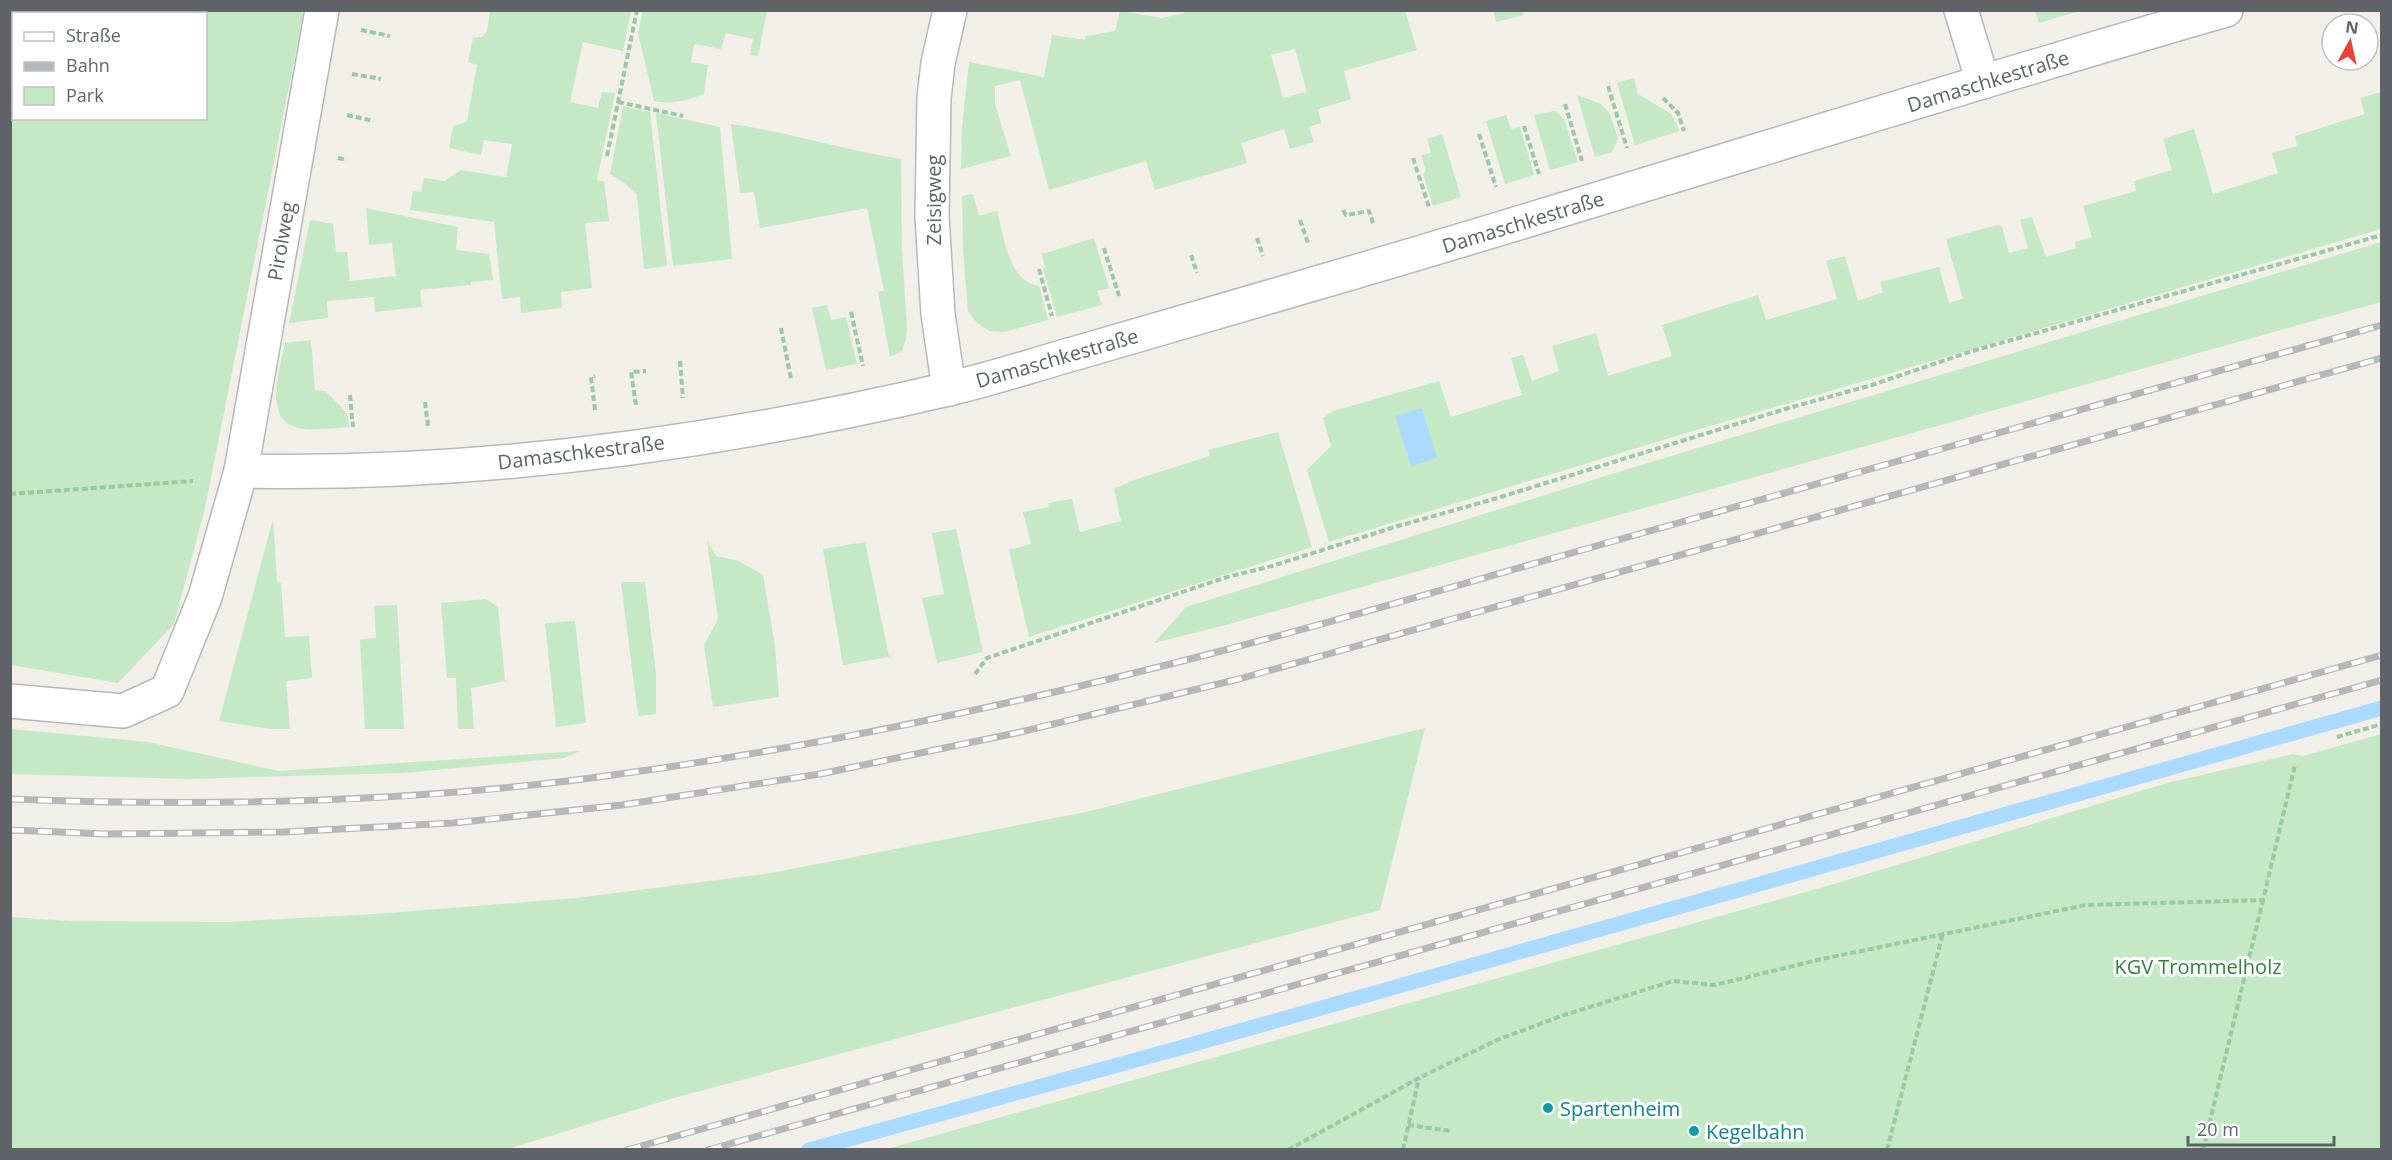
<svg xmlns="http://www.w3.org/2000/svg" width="2392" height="1160" viewBox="0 0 2392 1160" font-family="'Open Sans',sans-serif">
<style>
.green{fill:#c5e8c5;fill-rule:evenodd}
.water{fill:#aadaff}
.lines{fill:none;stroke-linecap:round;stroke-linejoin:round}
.stream{stroke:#aadaff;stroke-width:15}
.minor-casing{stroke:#b5b8bc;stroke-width:36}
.path{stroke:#9cc7a9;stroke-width:4;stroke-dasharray:6 3;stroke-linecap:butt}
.minor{stroke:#fff;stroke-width:33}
.rail-casing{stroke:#b6b7b8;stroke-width:7}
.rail{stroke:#fff;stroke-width:4.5;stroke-dasharray:14;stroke-linecap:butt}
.culture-dot{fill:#0f9aa8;stroke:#fff;stroke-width:2}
.labels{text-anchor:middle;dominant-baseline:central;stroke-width:6;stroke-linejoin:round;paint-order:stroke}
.street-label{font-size:20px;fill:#5f6368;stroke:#fff}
.park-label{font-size:20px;fill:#348238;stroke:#fff}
.culture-label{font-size:20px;fill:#0d838f;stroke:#fff;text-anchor:start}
</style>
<rect width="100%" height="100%" fill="#f1efe8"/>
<g class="green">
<path d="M 643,10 L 767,10 L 767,11 L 758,56 L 750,55 L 753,39 L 726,33 L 721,49 L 694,44 L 691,62 L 708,65 L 704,94 C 687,100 672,105 654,101 L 638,33 Z"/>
<path d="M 121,11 L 304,11 L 205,508 L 174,624 L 118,683 L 11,665 L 10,73 L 13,74 L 14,118 L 206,118 L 206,14 L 120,13 Z"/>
<path d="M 490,11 L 631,11 L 623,51 L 583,42 L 570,102 L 598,108 L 602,92 L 615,93 L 597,180 L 604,181 L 609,221 L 585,223 L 592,288 L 561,292 L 562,308 L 521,313 L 520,297 L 502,299 L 494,222 L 410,210 L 413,191 L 421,192 L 424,178 L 445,181 L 461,170 L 506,177 L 512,144 L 484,140 L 481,155 L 449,148 L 453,126 L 467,122 L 477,65 L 468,62 L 473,38 L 482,37 L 487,31 Z"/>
<path d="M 1184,11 L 1405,11 L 1417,50 L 1344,71 L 1351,99 L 1318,109 L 1321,123 L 1309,127 L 1314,142 L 1290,149 L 1284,129 L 1241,143 L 1247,163 L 1155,190 L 1146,161 L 1049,190 L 1020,80 L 995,86 L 995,104 L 1011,156 L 961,169 L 962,127 L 969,62 L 1044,77 L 1052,35 L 1085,40 L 1086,36 L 1115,31 L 1120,11 L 1162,18 L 1184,13 ZM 1295,49 L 1307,92 L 1283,98 L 1271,55 Z"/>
<path d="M 1493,11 L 1522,11 L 1524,15 L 1496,22 Z"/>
<path d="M 2035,11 L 2035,10 L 2079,11 L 2039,23 Z"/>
<path d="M 1634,78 L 1638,94 L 1671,114 L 1680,131 L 1635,145 L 1617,83 Z"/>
<path d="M 2381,92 L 2381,229 L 1673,437 L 1329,542 L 1307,470 L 1331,446 L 1323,418 L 1333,411 L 1439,381 L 1451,417 L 1522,395 L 1511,358 L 1523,355 L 1532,381 L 1559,371 L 1552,346 L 1596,333 L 1608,376 L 1672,356 L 1662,325 L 1758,295 L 1766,320 L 1837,299 L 1826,261 L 1845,256 L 1858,301 L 1883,292 L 1880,282 L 1939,267 L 1949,303 L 1963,299 L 1946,239 L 1997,225 L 2002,227 L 2009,253 L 2028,248 L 2020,220 L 2032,217 L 2046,257 L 2076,248 L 2075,242 L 2092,237 L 2083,206 L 2136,191 L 2134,181 L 2172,170 L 2163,139 L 2194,129 L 2213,194 L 2278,173 L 2272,153 L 2297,146 L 2295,136 L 2365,114 L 2360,98 Z"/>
<path d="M 1577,95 L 1601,104 L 1610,114 L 1618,139 L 1612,152 L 1595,157 Z"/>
<path d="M 623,106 L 650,112 L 667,266 L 644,269 L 637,195 L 626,184 L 610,174 Z"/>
<path d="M 1555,111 L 1564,119 L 1578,162 L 1550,170 L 1534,115 Z"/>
<path d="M 656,113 L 720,127 L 732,259 L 673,266 Z"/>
<path d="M 1506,115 L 1511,129 L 1520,127 L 1534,175 L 1505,184 L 1486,121 Z"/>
<path d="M 731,124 C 788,132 844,150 901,159 L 902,249 L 907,328 L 906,339 L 902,351 L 890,357 L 878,292 L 884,291 L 867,208 L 760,228 L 754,192 L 740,193 Z"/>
<path d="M 1442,134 L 1461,197 L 1433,206 L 1423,173 L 1426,171 L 1421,155 L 1431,153 L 1427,139 Z"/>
<path d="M 973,194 L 979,216 L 997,211 C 1004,236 1008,282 1039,286 L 1048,320 L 1004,332 L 989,331 L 976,322 L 968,311 L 963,250 L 962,196 Z"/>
<path d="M 366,208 L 458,227 L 456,250 L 489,254 L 493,280 L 471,282 L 471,285 L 420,290 L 422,307 L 375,312 L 374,297 L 327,301 L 328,318 L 289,323 L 310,220 L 333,224 L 336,252 L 347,252 L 350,281 L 396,276 L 392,243 L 369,245 Z"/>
<path d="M 1094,238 L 1109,288 L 1097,291 L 1102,305 L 1057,317 L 1043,268 L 1045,267 L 1042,254 Z"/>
<path d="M 2381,242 L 2381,302 L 1229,624 L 1154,643 L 1186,607 L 1615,473 Z"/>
<path d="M 827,305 L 831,320 L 846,317 L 857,364 L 826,370 L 812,308 Z"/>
<path d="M 311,340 L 315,390 L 325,391 L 347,413 L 349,427 C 335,428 320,430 306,429 C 260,427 280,370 285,343 Z"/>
<path d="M 1278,432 L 1312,547 L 1029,637 L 1009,550 L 1031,544 L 1023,512 L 1049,507 L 1048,503 L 1072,499 L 1080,532 L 1121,521 L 1114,489 L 1134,480 L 1210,456 L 1208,450 Z"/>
<path d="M 273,519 L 277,582 L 281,583 L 285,637 L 309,636 L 312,678 L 286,681 L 290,729 L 270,729 L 219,721 Z"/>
<path d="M 956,529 L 983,652 L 937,663 L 922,598 L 944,594 L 932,533 Z"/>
<path d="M 707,541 L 716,556 L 739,561 L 763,575 L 775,646 L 779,697 L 713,707 L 704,645 L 718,619 Z"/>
<path d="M 865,542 L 889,657 L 843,665 L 823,549 Z"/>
<path d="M 621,582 L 645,582 L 656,674 L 656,714 L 638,716 Z"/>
<path d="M 486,599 L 498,607 L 505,681 L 471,688 L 474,729 L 458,729 L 456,678 L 447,678 L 441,603 Z"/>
<path d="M 397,605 L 404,729 L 365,729 L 360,639 L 376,638 L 374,606 Z"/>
<path d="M 575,621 L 586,723 L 556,727 L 545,623 Z"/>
<path d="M 1425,728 L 1380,910 L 670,1099 L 508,1149 L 11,1149 L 11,917 L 69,921 L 227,922 L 376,914 L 576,898 L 771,873 L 1086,812 Z"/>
<path d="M 11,729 L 148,742 L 279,771 L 580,751 L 564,758 L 404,773 L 289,776 L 190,779 L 11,774 Z"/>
<path d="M 2381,734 L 2381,1149 L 887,1149 L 1827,886 L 2171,782 L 2293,754 L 2303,756 Z"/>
</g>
<path class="water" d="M 1422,408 L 1437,458 L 1411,466 L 1395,416 Z"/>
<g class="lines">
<path class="stream" d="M 809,1150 L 1176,1049 L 2382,708"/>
<defs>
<g id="minor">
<path d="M 1961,10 L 1983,82"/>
<path d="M 949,389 L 938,314 L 932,216 L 934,98 L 938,63 L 950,10"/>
<path d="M 241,471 C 474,476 717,443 944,390 C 988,380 1030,366 1073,354 C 1152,331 1231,308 1310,285 C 1616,196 1920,98 2226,10"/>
<path d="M 10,701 L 123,711 L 167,691 L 205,597 L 241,471 L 322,10"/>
</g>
</defs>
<use href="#minor" class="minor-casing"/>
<g class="path">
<path d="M 361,30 L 390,36"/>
<path d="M 352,74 L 381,79"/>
<path d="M 1608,86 L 1627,148"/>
<path d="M 1663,98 L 1678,113 L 1684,131"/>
<path d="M 618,102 L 683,116"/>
<path d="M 1565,104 L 1582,161"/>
<path d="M 347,115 L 373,121"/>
<path d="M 1524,126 L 1539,174"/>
<path d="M 1479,134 L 1496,187"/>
<path d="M 607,156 L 637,10"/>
<path d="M 338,158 L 347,160"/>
<path d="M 1413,158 L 1429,207"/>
<path d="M 1343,210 L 1346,215 L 1369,211 L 1373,223"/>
<path d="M 1300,220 L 1308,243"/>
<path d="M 1257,238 L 1263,256"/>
<path d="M 1104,248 L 1119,296"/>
<path d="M 1191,255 L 1197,273"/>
<path d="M 1039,269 L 1052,316"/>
<path d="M 851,312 L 863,366"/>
<path d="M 781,328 L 791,379"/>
<path d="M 680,361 L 683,398"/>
<path d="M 350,395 L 353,427"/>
<path d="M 425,402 L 428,426"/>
<path d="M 636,405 L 631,372 L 646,371"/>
<path d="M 595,410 L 591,377 L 595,376"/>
<path d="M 10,494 L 193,481"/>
<path d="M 975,674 L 987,658 L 1227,577 L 1272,566 L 1398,526 L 1494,499 L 1785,409 L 1872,385 L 1969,352 L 2382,235"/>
<path d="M 2337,737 L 2382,724"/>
<path d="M 1408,1125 L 1451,1131"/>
<path d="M 1288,1150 L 1419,1078 L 1497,1040 L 1564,1015 L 1673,981 L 1715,985 L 1822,959 L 2086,905 L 2263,900 L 2295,765"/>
<path d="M 1403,1150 L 1419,1078"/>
<path d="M 1887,1150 L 1943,933"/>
<path d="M 2203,1150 L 2263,900"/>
</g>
<use href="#minor" class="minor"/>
<defs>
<g id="rail">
<path d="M 10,799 C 213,807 419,803 620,774 C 825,746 1029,701 1229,649 C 1347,618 1465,583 1582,550 C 1849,475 2115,400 2382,325"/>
<path d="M 10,830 L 107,834 L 284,832 L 453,823 L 622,805 L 820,774 L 1016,733 L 1239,679 L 2382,358"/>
<path d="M 627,1150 L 2382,655"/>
<path d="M 708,1150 L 2382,680"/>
</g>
</defs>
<use href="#rail" class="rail-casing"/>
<use href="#rail" class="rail"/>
</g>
<g class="culture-dot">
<circle cx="1548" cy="1108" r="6"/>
<circle cx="1694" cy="1131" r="6"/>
</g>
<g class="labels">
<g class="street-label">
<text transform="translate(1988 81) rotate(-17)">Damaschkestraße</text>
<text transform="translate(933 200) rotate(-90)">Zeisigweg</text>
<text transform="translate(1523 222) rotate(-17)">Damaschkestraße</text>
<text transform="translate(281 241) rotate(-80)">Pirolweg</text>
<text transform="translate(1057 358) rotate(-16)">Damaschkestraße</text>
<text transform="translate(581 452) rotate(-7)">Damaschkestraße</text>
</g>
<g class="park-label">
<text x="2198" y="966">KGV Trommelholz</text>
</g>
<g class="culture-label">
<text x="1560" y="1108">Spartenheim</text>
<text x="1706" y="1131">Kegelbahn</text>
</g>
</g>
<rect width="2392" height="1160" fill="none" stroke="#5f6368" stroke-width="24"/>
<rect x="12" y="12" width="195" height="108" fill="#ffffff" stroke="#bfc1c3" stroke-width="1.5"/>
<rect x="24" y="32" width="30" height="9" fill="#ffffff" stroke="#bfc1c3" stroke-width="1.5"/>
<text x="66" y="42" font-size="18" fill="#5f6368">Straße</text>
<rect x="24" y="62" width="30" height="9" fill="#b6b7b8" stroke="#bfc1c3" stroke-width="1.5"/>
<text x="66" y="72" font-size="18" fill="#5f6368">Bahn</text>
<rect x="24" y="87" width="30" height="18" fill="#c5e8c5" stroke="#bfc1c3" stroke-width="1.5"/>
<text x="66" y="102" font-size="18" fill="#5f6368">Park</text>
<g transform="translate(2350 42) rotate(8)"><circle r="28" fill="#ffffff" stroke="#bfc1c3" stroke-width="1.5"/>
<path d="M0-4.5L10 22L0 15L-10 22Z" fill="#ea4335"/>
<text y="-9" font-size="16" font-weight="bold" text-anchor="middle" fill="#5f6368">N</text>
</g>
<path d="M2188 1136v9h146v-9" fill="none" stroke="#5f6368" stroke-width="3"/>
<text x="2197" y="1136" font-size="18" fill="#5f6368" stroke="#ffffff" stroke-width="4.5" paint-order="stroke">20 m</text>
</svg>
